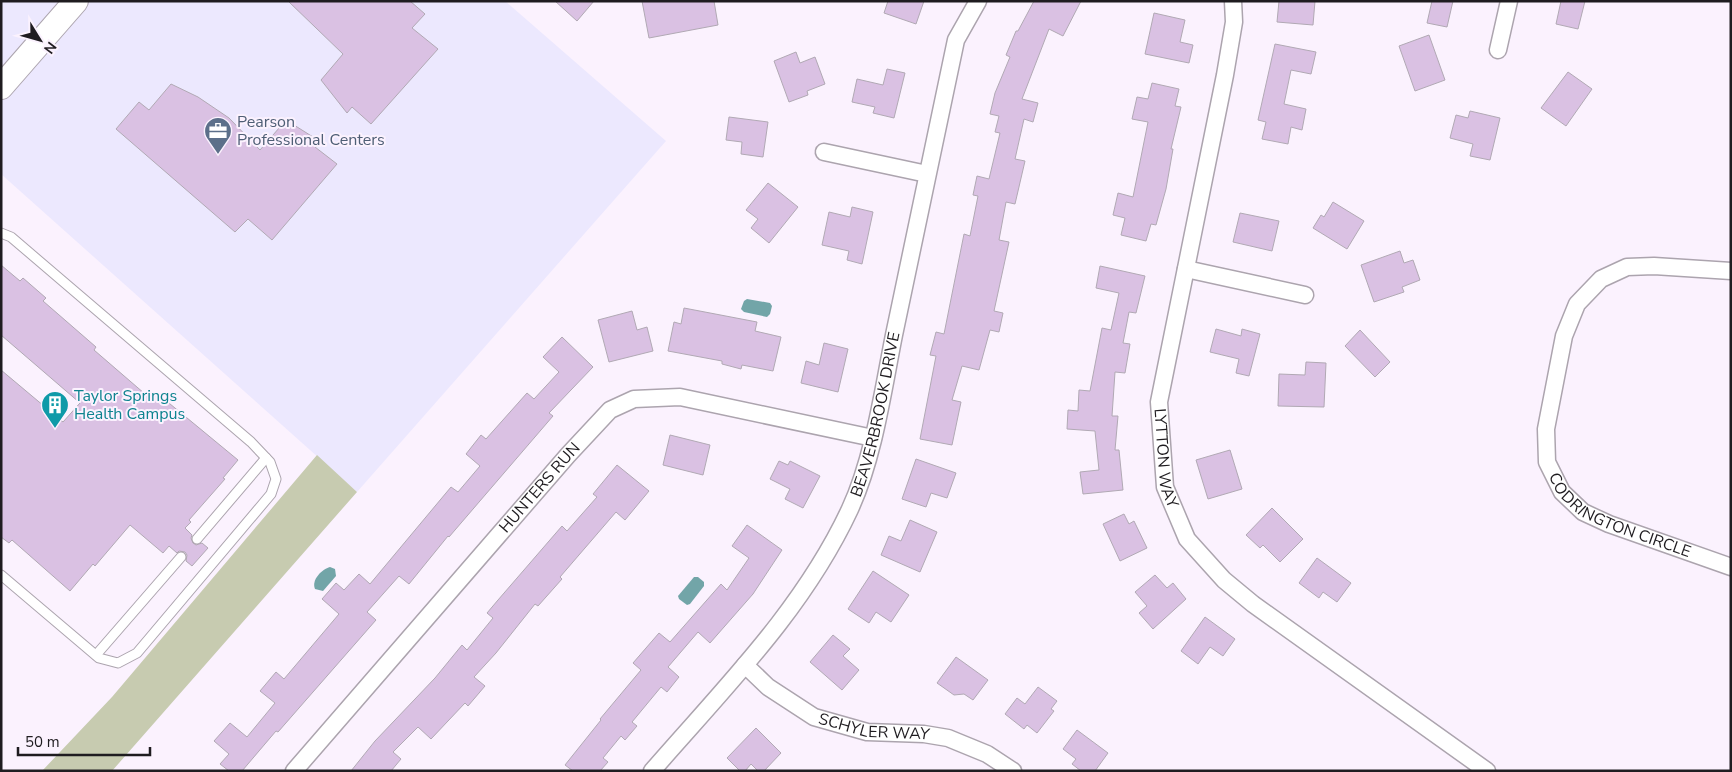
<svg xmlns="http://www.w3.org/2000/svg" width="1732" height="772" viewBox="0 0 1732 772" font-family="'Nunito Sans',sans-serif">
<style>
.commercial{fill:#ece8fe}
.green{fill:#c7cbb0}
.water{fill:#72a5a8}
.building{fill:#dac1e3;stroke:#b1a9b4}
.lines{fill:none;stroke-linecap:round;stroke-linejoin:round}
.lane-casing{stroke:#aca4ae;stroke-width:11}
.street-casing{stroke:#aca4ae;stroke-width:19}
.secondary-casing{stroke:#aca4ae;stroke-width:26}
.lane{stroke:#fff;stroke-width:9}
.street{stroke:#fff;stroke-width:16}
.secondary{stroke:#fff;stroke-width:24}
.labels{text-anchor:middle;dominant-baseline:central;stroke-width:4;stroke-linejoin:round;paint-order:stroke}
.service-label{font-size:16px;fill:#4e5e75;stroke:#fbf2fe;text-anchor:start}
.culture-label{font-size:16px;fill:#0d838f;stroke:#fbf2fe;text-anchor:start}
.street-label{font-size:16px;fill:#1f1c20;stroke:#fbf2fe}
</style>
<rect width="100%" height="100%" fill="#fbf2fe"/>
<path class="commercial" d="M 1,1 L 505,1 L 666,141 L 357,492 L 1,174 Z"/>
<path class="green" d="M 317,455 L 357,492 L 112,771 L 42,771 L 112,697 Z"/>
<g class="water">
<path d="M 747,299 L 770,303 L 772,306 L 770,314 L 767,317 L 744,312 L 741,309 L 744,301 Z"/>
<path d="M 330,567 L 335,569 L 336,576 L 323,591 L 315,589 C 311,580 322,569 330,567 Z"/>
<path d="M 694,577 L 698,577 L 704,582 L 704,586 L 690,604 L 687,605 L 679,599 L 678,596 Z"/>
</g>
<g class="building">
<path d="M 288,1 L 410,1 L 425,14 L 412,28 L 438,49 L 371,124 L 352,107 L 347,113 L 321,80 L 343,54 Z"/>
<path d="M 555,1 L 594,1 L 577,21 Z"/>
<path d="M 642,1 L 714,1 L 718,25 L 649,38 Z"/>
<path d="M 888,1 L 924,1 L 916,24 L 884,13 Z"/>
<path d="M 1034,1 L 1081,1 L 1063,36 L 1049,29 L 1022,99 L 1038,103 L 1033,122 L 1024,119 L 1015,159 L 1025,161 L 1015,204 L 1006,202 L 999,240 L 1009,242 L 994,311 L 1003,313 L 999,332 L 990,330 L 979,370 L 962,366 L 952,400 L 961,402 L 952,445 L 920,439 L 936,356 L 930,355 L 936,332 L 944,334 L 964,234 L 970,236 L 978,196 L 973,195 L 977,176 L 989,179 L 1000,133 L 995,132 L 999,116 L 990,114 L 995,93 L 1010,57 L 1006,55 L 1016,31 L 1018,31 Z"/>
<path d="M 1279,1 L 1315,1 L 1313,25 L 1277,22 Z"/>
<path d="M 1432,1 L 1453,1 L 1447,27 L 1427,23 Z"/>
<path d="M 1561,1 L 1585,1 L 1578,29 L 1556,24 Z"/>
<path d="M 1154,13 L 1185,20 L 1180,42 L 1193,45 L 1189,63 L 1145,54 Z"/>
<path d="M 1429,35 L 1445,80 L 1415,91 L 1399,46 Z"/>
<path d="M 1275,44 L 1316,52 L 1311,74 L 1291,70 L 1284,104 L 1306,109 L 1302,130 L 1291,127 L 1288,144 L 1262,139 L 1266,122 L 1258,120 Z"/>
<path d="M 796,52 L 800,63 L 815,57 L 825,84 L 807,91 L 808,95 L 789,102 L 774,61 Z"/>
<path d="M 887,69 L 905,73 L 894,118 L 873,113 L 875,107 L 852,102 L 857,79 L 883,85 Z"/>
<path d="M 1568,72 L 1592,89 L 1566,126 L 1541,108 Z"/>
<path d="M 1152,83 L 1179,89 L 1175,106 L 1181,107 L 1171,149 L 1173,149 L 1166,189 L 1156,225 L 1151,224 L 1146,241 L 1121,235 L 1125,218 L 1113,215 L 1118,193 L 1133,197 L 1148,122 L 1132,119 L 1137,97 L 1148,99 Z"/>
<path d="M 171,84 L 198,97 L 229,118 L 260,150 L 286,120 L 321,142 L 315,147 L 337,164 L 272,240 L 248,219 L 235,232 L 116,129 L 139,102 L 149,110 Z"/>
<path d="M 1470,111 L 1500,118 L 1490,160 L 1470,156 L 1473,144 L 1450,138 L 1456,115 L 1468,118 Z"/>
<path d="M 729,117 L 768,122 L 763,157 L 741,154 L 742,142 L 726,140 Z"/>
<path d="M 768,183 L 798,207 L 769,243 L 751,228 L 758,219 L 746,210 Z"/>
<path d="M 1333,202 L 1364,221 L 1347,249 L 1313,228 L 1321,215 L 1324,217 Z"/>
<path d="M 852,207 L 873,212 L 862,264 L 847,260 L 849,251 L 822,245 L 829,212 L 850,217 Z"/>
<path d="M 1240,213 L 1279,221 L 1272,251 L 1233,242 Z"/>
<path d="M 1400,251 L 1404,263 L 1413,260 L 1420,280 L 1402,287 L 1404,292 L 1374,302 L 1361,265 Z"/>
<path d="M 1,265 L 20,281 L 23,278 L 46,298 L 43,301 L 96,347 L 94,350 L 152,400 L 158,394 L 238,460 L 223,478 L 225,479 L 189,520 L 191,522 L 185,528 L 192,535 L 191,538 L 193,543 L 196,545 L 202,543 L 208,548 L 192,566 L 186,561 L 187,555 L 185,552 L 179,551 L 177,553 L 169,546 L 163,553 L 130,525 L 95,566 L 93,564 L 70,591 L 12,540 L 9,543 L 1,537 L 1,370 L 63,422 L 80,403 L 1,335 Z"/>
<path d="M 1100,266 L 1145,276 L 1136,313 L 1129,312 L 1123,343 L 1130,344 L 1125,373 L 1115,372 L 1112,416 L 1118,416 L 1115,450 L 1119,450 L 1123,490 L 1083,494 L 1080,472 L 1099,470 L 1095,431 L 1067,429 L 1068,410 L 1078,411 L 1079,390 L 1090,391 L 1102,328 L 1111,330 L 1119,293 L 1096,288 Z"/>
<path d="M 684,308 L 757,322 L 755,331 L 781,337 L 773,371 L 742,365 L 741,369 L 722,364 L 722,361 L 668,351 L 674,322 L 681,324 Z"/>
<path d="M 632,311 L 637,330 L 647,327 L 653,351 L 609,362 L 598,320 Z"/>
<path d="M 1216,329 L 1241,336 L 1242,329 L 1260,334 L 1249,376 L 1236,373 L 1239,359 L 1210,352 Z"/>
<path d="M 1360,330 L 1390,362 L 1375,377 L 1345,346 Z"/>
<path d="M 562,337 L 593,367 L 549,413 L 553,416 L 449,537 L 448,536 L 409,584 L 399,576 L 367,612 L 376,620 L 278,732 L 276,731 L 242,771 L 229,771 L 220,764 L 229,754 L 214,741 L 230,723 L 247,737 L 275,703 L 260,691 L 276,672 L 284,679 L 339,614 L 322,599 L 336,583 L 344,590 L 359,574 L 370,584 L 451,487 L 458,492 L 480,466 L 466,454 L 481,435 L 486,439 L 527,393 L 534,399 L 559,372 L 543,357 Z"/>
<path d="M 824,343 L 848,349 L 838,392 L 801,383 L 806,361 L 819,365 Z"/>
<path d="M 1306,362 L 1326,363 L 1324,407 L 1278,406 L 1279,374 L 1305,375 Z"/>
<path d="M 670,435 L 710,445 L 703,475 L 663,465 Z"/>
<path d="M 1230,450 L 1242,489 L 1208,499 L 1196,460 Z"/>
<path d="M 916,459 L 956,473 L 947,498 L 931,493 L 926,507 L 902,499 Z"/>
<path d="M 779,461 L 788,465 L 790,461 L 820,476 L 803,508 L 785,499 L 790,489 L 770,479 Z"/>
<path d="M 617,465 L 649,491 L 625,520 L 616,512 L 560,577 L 562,579 L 538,606 L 535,604 L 496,653 L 474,677 L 485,686 L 468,706 L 465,703 L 431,739 L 418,727 L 393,752 L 401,759 L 391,771 L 351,771 L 375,741 L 435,678 L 462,645 L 467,650 L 493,618 L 487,613 L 498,600 L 562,526 L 567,531 L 597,497 L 593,494 Z"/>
<path d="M 1272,508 L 1303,539 L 1280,562 L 1263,545 L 1260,548 L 1246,535 Z"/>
<path d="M 1124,514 L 1129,524 L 1134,521 L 1147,548 L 1120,561 L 1103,524 Z"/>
<path d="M 910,520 L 937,532 L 920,572 L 881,555 L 889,536 L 901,541 Z"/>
<path d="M 747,525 L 782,550 L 753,594 L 710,643 L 698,632 L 668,667 L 679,677 L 667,692 L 661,687 L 632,722 L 637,726 L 625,740 L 621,736 L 603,758 L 608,762 L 600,771 L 573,771 L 565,765 L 601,720 L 600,719 L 641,670 L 633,663 L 659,633 L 670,642 L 721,584 L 727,590 L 749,558 L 732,546 Z"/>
<path d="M 1317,558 L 1351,583 L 1337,602 L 1323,592 L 1319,598 L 1299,583 Z"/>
<path d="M 873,571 L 909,595 L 891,622 L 876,612 L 869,623 L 848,609 Z"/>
<path d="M 1155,575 L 1167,588 L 1173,583 L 1186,599 L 1153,629 L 1139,613 L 1147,606 L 1135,592 Z"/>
<path d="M 1205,617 L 1235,639 L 1223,656 L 1210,647 L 1198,664 L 1181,651 Z"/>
<path d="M 833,635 L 850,649 L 843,656 L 859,670 L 842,690 L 810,662 Z"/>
<path d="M 956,657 L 988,680 L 973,700 L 964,694 L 954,695 L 937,683 Z"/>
<path d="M 1038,687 L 1057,701 L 1051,709 L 1054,711 L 1037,733 L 1027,725 L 1024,729 L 1005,714 L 1017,698 L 1025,704 Z"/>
<path d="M 756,728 L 781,753 L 764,771 L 758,771 L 751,764 L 745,771 L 740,771 L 727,758 Z"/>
<path d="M 1077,730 L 1108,753 L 1095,771 L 1081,771 L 1072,764 L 1076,759 L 1063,749 Z"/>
</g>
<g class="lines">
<defs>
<g id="lane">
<path d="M 1,233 L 11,237 L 251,442 L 270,462 L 276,479 L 271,494 L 137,653 L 118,663 L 99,658 L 1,575"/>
<path d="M 197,539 L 266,458"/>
<path d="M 96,655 L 181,557"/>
</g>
<g id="street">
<path id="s1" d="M 1233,1 L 1234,22 L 1225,75 L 1159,402 L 1165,487 L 1187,539 L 1224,580 L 1253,604 L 1487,771"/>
<path d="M 1498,50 L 1509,1"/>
<path d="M 824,152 L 927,174"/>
<path d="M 1186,269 L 1305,295"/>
<path id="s2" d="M 1731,271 L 1654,266 L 1627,267 L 1601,279 L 1577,304 L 1564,336 L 1546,429 L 1547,462 L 1562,492 L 1583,512 L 1609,524 L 1731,567"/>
<path id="s3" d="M 745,665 L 768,687 L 814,717 L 867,732 L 924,734 L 948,738 L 987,754 L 1013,771"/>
<path id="s4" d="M 294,771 L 568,455 L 610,410 L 634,399 L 680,397 L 873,438"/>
<path id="s5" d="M 652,771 C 724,688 803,610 850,509 C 874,457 883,390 894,335 C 914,236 935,138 956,40 L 978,1"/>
</g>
<path id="secondary" d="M 1,87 L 76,1"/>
</defs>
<use href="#lane" class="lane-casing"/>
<use href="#street" class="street-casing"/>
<use href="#secondary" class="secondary-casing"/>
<use href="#lane" class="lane"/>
<use href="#street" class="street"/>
<use href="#secondary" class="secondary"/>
</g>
<defs>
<symbol id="office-pin" viewBox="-11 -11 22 30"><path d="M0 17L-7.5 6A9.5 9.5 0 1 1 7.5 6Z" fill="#5c6f8a" stroke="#fbf2fe"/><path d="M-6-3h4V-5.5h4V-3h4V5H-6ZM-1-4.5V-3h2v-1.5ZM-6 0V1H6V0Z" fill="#fff"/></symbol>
<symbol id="building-pin" viewBox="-11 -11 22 30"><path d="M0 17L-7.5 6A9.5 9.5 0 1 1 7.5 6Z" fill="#0f9aa8" stroke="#fbf2fe"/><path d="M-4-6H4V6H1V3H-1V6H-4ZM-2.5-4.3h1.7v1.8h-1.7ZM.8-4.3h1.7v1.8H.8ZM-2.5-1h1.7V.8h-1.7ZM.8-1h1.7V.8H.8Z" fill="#fff"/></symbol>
</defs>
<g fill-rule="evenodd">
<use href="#office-pin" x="202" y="115" width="32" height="43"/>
<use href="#building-pin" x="39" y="389" width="32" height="43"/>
</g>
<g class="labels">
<g class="service-label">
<text x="237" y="122">Pearson<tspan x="237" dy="18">Professional Centers</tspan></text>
</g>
<g class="culture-label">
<text x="74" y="396">Taylor Springs<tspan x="74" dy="18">Health Campus</tspan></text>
</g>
<g class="street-label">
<text stroke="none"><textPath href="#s5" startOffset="428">BEAVERBROOK DRIVE</textPath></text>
<text stroke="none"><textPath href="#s1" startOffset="465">LYTTON WAY</textPath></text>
<text stroke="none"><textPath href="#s4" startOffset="375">HUNTERS RUN</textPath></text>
<text stroke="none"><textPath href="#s2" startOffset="425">CODRINGTON CIRCLE</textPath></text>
<text stroke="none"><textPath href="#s3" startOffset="148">SCHYLER WAY</textPath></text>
</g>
</g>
<rect width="1732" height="772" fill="none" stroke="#1f1c20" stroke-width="5"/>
<g transform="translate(40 40) rotate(127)" stroke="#fbf2fe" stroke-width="4" paint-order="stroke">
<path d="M0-4L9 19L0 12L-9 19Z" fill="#1f1c20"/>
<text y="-8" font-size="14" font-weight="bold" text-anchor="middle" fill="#1f1c20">N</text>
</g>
<path d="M18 747v8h132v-8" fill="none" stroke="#1f1c20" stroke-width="2.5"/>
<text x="25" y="747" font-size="15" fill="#1f1c20" stroke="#fbf2fe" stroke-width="4" paint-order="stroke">50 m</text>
</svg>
